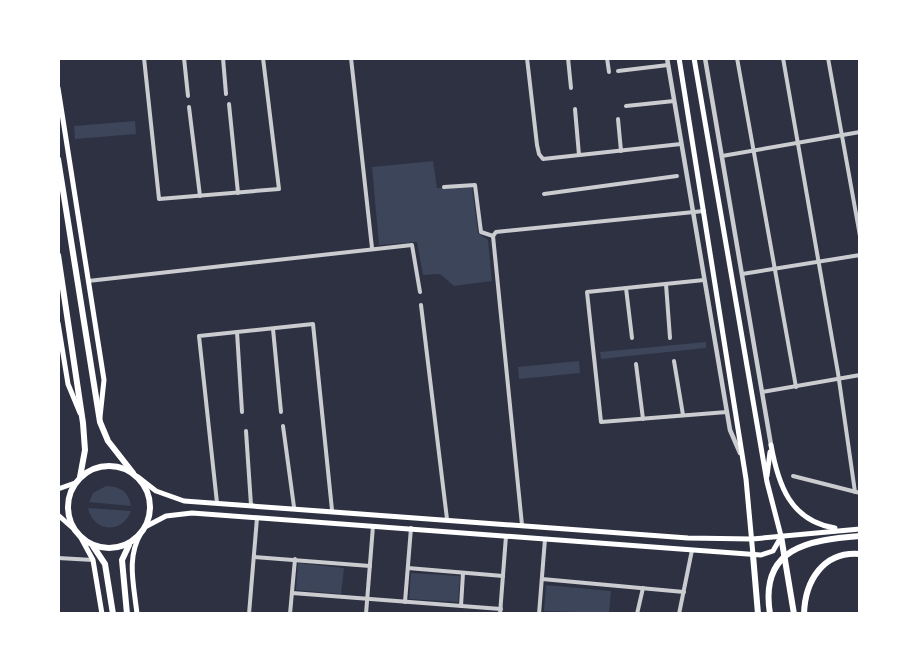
<svg xmlns="http://www.w3.org/2000/svg" width="918" height="672" viewBox="0 0 918 672" font-family="'Times New Roman',serif">
<style>
.green{fill:#3c4559}
.lines{fill:none;stroke-linecap:round;stroke-linejoin:round}
.minor{stroke:#caccd0;stroke-width:4}
.tertiary{stroke:#caccd0;stroke-width:4.5}
.secondary{stroke:#fff;stroke-width:5}
.primary{stroke:#fff;stroke-width:6}
.trunk{stroke:#fff;stroke-width:6}
</style>
<rect width="100%" height="100%" fill="#2d3142"/>
<g class="green">
<path d="M 135,121 L 136,134 L 75,139 L 74,126 Z"/>
<path d="M 433,161 L 437,188 L 472,187 L 478,233 L 488,240 L 492,281 L 454,286 L 440,274 L 423,275 L 417,242 L 379,245 L 372,167 Z"/>
<path d="M 706,342 L 706,348 L 601,359 L 600,352 Z"/>
<path d="M 579,361 L 580,373 L 519,379 L 518,367 Z"/>
<path d="M 106,486 C 120,486 129,492 131,506 L 89,502 L 93,493 Z"/>
<path d="M 88,508 L 131,511 C 122,535 93,532 88,508 Z"/>
<path d="M 298,563 L 344,568 L 341,594 L 296,590 Z"/>
<path d="M 411,573 L 460,576 L 458,602 L 409,599 Z"/>
<path d="M 546,585 L 611,591 L 609,613 L 544,611 Z"/>
</g>
<g class="lines">
<g class="minor">
<path d="M 144,58 L 159,199 L 279,189 L 263,58"/>
<path d="M 184,58 L 188,96"/>
<path d="M 223,58 L 226,94"/>
<path d="M 351,58 L 372,248"/>
<path d="M 527,58 L 537,145 L 539,154 L 543,159 L 681,144"/>
<path d="M 568,58 L 571,88"/>
<path d="M 607,58 L 609,72"/>
<path d="M 737,58 L 796,387"/>
<path d="M 783,58 L 838,373 L 855,492"/>
<path d="M 828,58 L 860,236"/>
<path d="M 618,71 L 668,65"/>
<path d="M 229,104 L 238,193"/>
<path d="M 626,106 L 674,101"/>
<path d="M 189,107 L 200,196"/>
<path d="M 575,109 L 579,155"/>
<path d="M 618,119 L 621,151"/>
<path d="M 722,156 L 860,132"/>
<path d="M 444,187 L 475,185 L 481,232 L 493,236 L 496,232 L 704,211"/>
<path d="M 544,194 L 677,176"/>
<path d="M 493,236 L 522,525"/>
<path d="M 742,274 L 860,255"/>
<path d="M 704,280 L 587,292 L 601,422 L 727,412"/>
<path d="M 88,281 L 412,245 L 420,292"/>
<path d="M 666,284 L 670,338"/>
<path d="M 626,288 L 632,338"/>
<path d="M 421,305 L 447,519"/>
<path d="M 273,329 L 281,412"/>
<path d="M 237,332 L 242,412"/>
<path d="M 674,361 L 683,415"/>
<path d="M 636,364 L 643,419"/>
<path d="M 762,392 L 860,375"/>
<path d="M 283,426 L 294,507"/>
<path d="M 246,431 L 251,505"/>
<path d="M 793,476 L 860,493"/>
<path d="M 217,503 L 199,336 L 313,324 L 332,510"/>
<path d="M 254,557 L 370,566"/>
<path d="M 58,558 L 93,560"/>
<path d="M 408,568 L 503,576"/>
<path d="M 542,579 L 684,592"/>
<path d="M 292,593 L 501,609"/>
<path d="M 405,602 L 411,528"/>
<path d="M 461,606 L 463,573"/>
<path d="M 249,614 L 257,518"/>
<path d="M 290,614 L 295,559"/>
<path d="M 366,614 L 373,526"/>
<path d="M 500,614 L 506,536"/>
<path d="M 539,614 L 545,539"/>
<path d="M 637,614 L 643,588"/>
<path d="M 679,614 L 692,550"/>
</g>
<g class="tertiary">
<path d="M 667,58 L 730,430 L 740,453"/>
<path d="M 705,58 L 771,445"/>
</g>
<g class="secondary">
<path d="M 679,58 L 746,479 L 753,555"/>
<path d="M 694,58 L 767,482 L 781,536"/>
<path d="M 58,88 L 104,380 L 100,417"/>
<path d="M 58,323 L 68,384 L 80,413"/>
<path d="M 771,445 C 778,484 790,521 835,528"/>
<path d="M 767,476 L 770,452"/>
<path d="M 138,477 L 156,491 L 184,501 L 688,538 L 752,539 L 860,529"/>
<path d="M 58,489 L 75,483"/>
<path d="M 58,515 L 75,530"/>
<path d="M 145,527 L 166,516 L 192,513 L 761,555 L 773,551 L 781,537"/>
<path d="M 80,536 L 93,560 L 102,614"/>
<path d="M 137,614 C 134,585 126,558 141,533"/>
</g>
<g class="primary">
<path d="M 58,159 L 100,422 L 108,441 L 133,473"/>
<path d="M 58,255 L 83,423 L 85,450 L 80,477"/>
<circle cx="109" cy="507" r="41"/>
<path d="M 781,536 L 794,614"/>
<path d="M 93,546 L 105,564 L 113,614"/>
<path d="M 753,555 L 758,614"/>
<path d="M 127,614 L 122,560 L 129,545"/>
<path d="M 770,614 C 759,547 809,540 860,536"/>
</g>
<path class="trunk" d="M 804,614 C 805,581 823,551 860,554"/>
</g>
<rect width="918" height="672" fill="none" stroke="#ffffff" stroke-width="120"/>
</svg>
